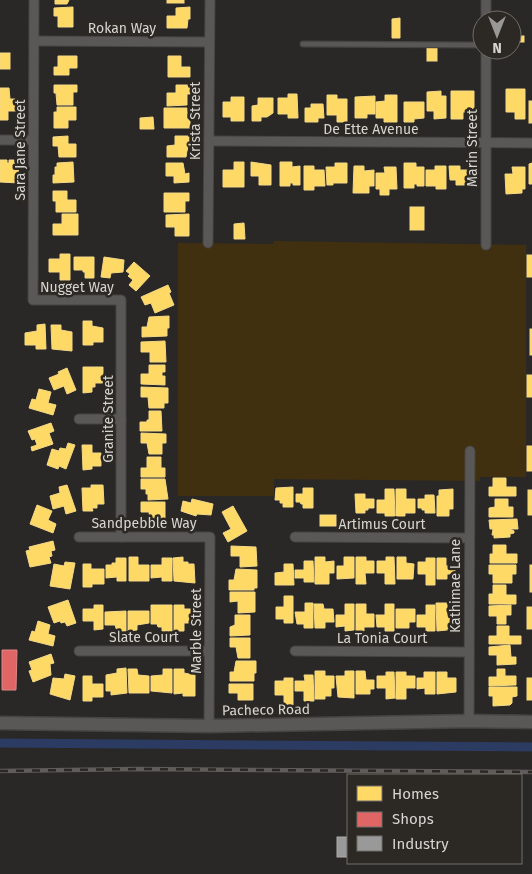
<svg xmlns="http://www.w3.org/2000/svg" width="532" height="874" viewBox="0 0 532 874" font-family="'Fira Sans',sans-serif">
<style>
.green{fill:#413010}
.homes{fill:#ffd966;stroke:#f3d886}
.shops{fill:#e06666;stroke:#dd8786}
.industry{fill:#999;stroke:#acabaa}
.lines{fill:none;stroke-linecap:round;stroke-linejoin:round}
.canal{stroke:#2c3b62;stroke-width:9}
.lane-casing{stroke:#464442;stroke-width:7}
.street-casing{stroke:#464442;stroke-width:11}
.secondary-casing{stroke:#464442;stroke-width:15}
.lane{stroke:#595856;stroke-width:4.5}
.street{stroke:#595856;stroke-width:9}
.secondary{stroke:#595856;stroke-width:12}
.rail-casing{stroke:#5e5d5b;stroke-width:4.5}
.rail{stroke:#2c2924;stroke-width:2.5;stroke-dasharray:8;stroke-linecap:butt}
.labels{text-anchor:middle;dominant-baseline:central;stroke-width:5;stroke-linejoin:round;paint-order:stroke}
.street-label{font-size:14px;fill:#d7d5d2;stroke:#2c2924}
</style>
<rect width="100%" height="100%" fill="#2a2826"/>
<path class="green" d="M 274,241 L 526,245 L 526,477 L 480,477 L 480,481 L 274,479 L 274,496 L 178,496 L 178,243 L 273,244 Z"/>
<g class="homes">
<path d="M 55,0 L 69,0 L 67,4 L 55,4 Z"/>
<rect x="167" y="0" width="17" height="3"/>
<path d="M 73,7 L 73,27 L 58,27 L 58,16 L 54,16 L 54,8 Z"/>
<path d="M 190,7 L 190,19 L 188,19 L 187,28 L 167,28 L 167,16 L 176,16 L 176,8 Z"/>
<path d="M 400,18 L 400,38 L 392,38 L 392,19 Z"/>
<rect x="512" y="36" width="12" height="6"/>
<rect x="427" y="47" width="10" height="14"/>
<rect x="0" y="53" width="10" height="16"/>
<path d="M 58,56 L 77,56 L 77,68 L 69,68 L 69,75 L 54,75 L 54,67 L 58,67 Z"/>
<path d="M 168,56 L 181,56 L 181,67 L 190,67 L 190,77 L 168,77 Z"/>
<path d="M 54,85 L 77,85 L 77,92 L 73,92 L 73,105 L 57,105 L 56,93 L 54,93 Z"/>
<path d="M 176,85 L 190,85 L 190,94 L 187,94 L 187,105 L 167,106 L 167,93 L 176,93 Z"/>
<path d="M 0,88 L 9,88 L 10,99 L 19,99 L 19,111 L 8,111 L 8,120 L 0,120 Z"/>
<path d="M 506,89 L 525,89 L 525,119 L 515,119 L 515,112 L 506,112 Z"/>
<path d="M 441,91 L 441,96 L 446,96 L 446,118 L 434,119 L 434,111 L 427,111 L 427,92 Z"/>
<path d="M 451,91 L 474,91 L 474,112 L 463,112 L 463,119 L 451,119 Z"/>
<path d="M 288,94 L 297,94 L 298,118 L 288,118 L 288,114 L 278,114 L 278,98 L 288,98 Z"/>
<path d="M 327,95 L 337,95 L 337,99 L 347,99 L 347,122 L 337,122 L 337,115 L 327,115 Z"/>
<path d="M 385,95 L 397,95 L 397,122 L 384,122 L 384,118 L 376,118 L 376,102 L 385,101 Z"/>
<path d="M 375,96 L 375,114 L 367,114 L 367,118 L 355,118 L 355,97 Z"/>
<path d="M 231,97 L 244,97 L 244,121 L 231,121 L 231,117 L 223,117 L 223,102 L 231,102 Z"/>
<path d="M 258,98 L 273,98 L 273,113 L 267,117 L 261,117 L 261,121 L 252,121 L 252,106 L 258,105 Z"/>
<rect x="529" y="101" width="3" height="22"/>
<path d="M 404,102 L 424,102 L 424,118 L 414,119 L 414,122 L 404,122 Z"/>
<path d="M 311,104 L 323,104 L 324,118 L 318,118 L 318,122 L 305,122 L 305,108 L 311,108 Z"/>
<path d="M 57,107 L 76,107 L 76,120 L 68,120 L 68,128 L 54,128 L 54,112 L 57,112 Z"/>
<path d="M 164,108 L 187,108 L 187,119 L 190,119 L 190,128 L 164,128 Z"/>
<path d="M 153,117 L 154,129 L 140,129 L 140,118 Z"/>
<path d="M 68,136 L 68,144 L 76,144 L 76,157 L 59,157 L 58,146 L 53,146 L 53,137 Z"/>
<path d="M 175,136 L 189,136 L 189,146 L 188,146 L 186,157 L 167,157 L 167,146 L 175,145 Z"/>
<path d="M 0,160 L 7,160 L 7,163 L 9,163 L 9,160 L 14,160 L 14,163 L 18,163 L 19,183 L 0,182 Z"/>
<path d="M 73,162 L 74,182 L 53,183 L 53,175 L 55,175 L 55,167 L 57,167 L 57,163 Z"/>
<path d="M 234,162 L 244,162 L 244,187 L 223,187 L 223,170 L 234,170 Z"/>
<path d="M 251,162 L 271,165 L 271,185 L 259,185 L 259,176 L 251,176 Z"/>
<path d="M 280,162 L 292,162 L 292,167 L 300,166 L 300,185 L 293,185 L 293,183 L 290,183 L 290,186 L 280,186 Z"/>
<path d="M 166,163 L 183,163 L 185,174 L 189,173 L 189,182 L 174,183 L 174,176 L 166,176 Z"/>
<path d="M 335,163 L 347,163 L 347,183 L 333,183 L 333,185 L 327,185 L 326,167 L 335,167 Z"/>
<path d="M 404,163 L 416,163 L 416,167 L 424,167 L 424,186 L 417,186 L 417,184 L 414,184 L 414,188 L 404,188 Z"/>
<path d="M 532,163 L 532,184 L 529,184 L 529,164 Z"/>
<path d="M 304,166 L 314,166 L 314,170 L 324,170 L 325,186 L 314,186 L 314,190 L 304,190 Z"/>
<path d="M 354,166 L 364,166 L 364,171 L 374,170 L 374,186 L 369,186 L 369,193 L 353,193 Z"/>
<path d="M 435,166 L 446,166 L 446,189 L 436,189 L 436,186 L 426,186 L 426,170 L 435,170 Z"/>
<path d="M 449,166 L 460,166 L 460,170 L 468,170 L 468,185 L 456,185 L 456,180 L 450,180 Z"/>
<path d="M 384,167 L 396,167 L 397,189 L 389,189 L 389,195 L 380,195 L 380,189 L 376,189 L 376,173 L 385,173 Z"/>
<path d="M 512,167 L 525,167 L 525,189 L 522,189 L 522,193 L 506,194 L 505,174 L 513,174 Z"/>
<path d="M 53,191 L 67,191 L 67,200 L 76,200 L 76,212 L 56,212 L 56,201 L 53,201 Z"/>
<path d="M 164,193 L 189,193 L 189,201 L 185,201 L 185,212 L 164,212 Z"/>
<rect x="410" y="207" width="14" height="23"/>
<path d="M 62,214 L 78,214 L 78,235 L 53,235 L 53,224 L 62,224 Z"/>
<path d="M 189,214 L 189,236 L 175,236 L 175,227 L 166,227 L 166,215 Z"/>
<path d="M 244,223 L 245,239 L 234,239 L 234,224 Z"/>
<path d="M 60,254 L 70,254 L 70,280 L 60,280 L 60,272 L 49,272 L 49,259 L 60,259 Z"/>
<rect x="527" y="255" width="5" height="22"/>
<path d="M 74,257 L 94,257 L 94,278 L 85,278 L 85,272 L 83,272 L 83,270 L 74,270 Z"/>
<path d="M 104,257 L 124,260 L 123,272 L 111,273 L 110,278 L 101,277 Z"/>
<path d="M 134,262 L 150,276 L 136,291 L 129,285 L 133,280 L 128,276 L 130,274 L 126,271 Z"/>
<path d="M 168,285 L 171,292 L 169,293 L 174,305 L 155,313 L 151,303 L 145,305 L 141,297 Z"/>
<path d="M 169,316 L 169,328 L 167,328 L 167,336 L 142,337 L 142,327 L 147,327 L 149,317 Z"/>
<path d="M 83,321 L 92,321 L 92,326 L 103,328 L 103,342 L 93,342 L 93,345 L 83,345 Z"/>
<path d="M 45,324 L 46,349 L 36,349 L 36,345 L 25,345 L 25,333 L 37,331 L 37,325 Z"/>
<path d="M 51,325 L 61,325 L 61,330 L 72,332 L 72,351 L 52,349 Z"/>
<rect x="530" y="329" width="2" height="26"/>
<path d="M 165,341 L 166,362 L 150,362 L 150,352 L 141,352 L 141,342 Z"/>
<path d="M 149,365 L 165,365 L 165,372 L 162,372 L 162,376 L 165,376 L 165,385 L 141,384 L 141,374 L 149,374 Z"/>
<path d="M 83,367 L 103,367 L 103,383 L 95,383 L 95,387 L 92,387 L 92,392 L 83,393 Z"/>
<path d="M 67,368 L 76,390 L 67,394 L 64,386 L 54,390 L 49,378 L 59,374 L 58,372 Z"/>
<rect x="527" y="375" width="5" height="22"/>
<path d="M 141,387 L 168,388 L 168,403 L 164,403 L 164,408 L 149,408 L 148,397 L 141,397 Z"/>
<path d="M 39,389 L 51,392 L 48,403 L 56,405 L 53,415 L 29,408 L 32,399 L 36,400 Z"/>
<path d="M 149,411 L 161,411 L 162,431 L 140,431 L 140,422 L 147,422 L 147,420 L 149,420 Z"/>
<path d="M 51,423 L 54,431 L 49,433 L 53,444 L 32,451 L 31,447 L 37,445 L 35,439 L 32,440 L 28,431 Z"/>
<path d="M 141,433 L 166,434 L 166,443 L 162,443 L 162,454 L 149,454 L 147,443 L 141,443 Z"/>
<path d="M 68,443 L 75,445 L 66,469 L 59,466 L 58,469 L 47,465 L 52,449 L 59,451 L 60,448 L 66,449 Z"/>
<path d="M 82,445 L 92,445 L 92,453 L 101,453 L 101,466 L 92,466 L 92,469 L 83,470 Z"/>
<rect x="527" y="446" width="5" height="25"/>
<path d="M 147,457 L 161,457 L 161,468 L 165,468 L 165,477 L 141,477 L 141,468 L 147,468 Z"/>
<path d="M 493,478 L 506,478 L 506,487 L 516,487 L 516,496 L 489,496 L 489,487 L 493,487 Z"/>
<path d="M 141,479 L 165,479 L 168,499 L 148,500 L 148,494 L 146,494 L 146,489 L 141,489 Z"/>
<path d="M 67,485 L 76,511 L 66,514 L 64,506 L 53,509 L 50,496 L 60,493 L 59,487 Z"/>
<path d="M 91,485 L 103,485 L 104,504 L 97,504 L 97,508 L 92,508 L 93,511 L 83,511 L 82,488 L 91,488 Z"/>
<path d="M 293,487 L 293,507 L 283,507 L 283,503 L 280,503 L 280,500 L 275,500 L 276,488 Z"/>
<path d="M 303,488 L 313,488 L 313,508 L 303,508 L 303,504 L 301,504 L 300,502 L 296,502 L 296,494 L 303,494 Z"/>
<path d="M 385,489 L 394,489 L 395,516 L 385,516 L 385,513 L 377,513 L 377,500 L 385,500 Z"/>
<path d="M 396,489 L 406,489 L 406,499 L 415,499 L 415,513 L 405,513 L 405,516 L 396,516 Z"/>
<path d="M 453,489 L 453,509 L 449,509 L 449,516 L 437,516 L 437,496 L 439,496 L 439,490 Z"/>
<rect x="528" y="490" width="4" height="25"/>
<path d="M 355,494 L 365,494 L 365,499 L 374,499 L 374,508 L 368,508 L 368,510 L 365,510 L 365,513 L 356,513 Z"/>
<path d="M 425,495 L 434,495 L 435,513 L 425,513 L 425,510 L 422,510 L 422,508 L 418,508 L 418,499 L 425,499 Z"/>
<path d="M 192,499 L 213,504 L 211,515 L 197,514 L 196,516 L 181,511 L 183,501 L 191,503 Z"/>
<path d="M 495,499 L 508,499 L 508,507 L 513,507 L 513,517 L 489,517 L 489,508 L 495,507 Z"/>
<path d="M 141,502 L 165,502 L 165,522 L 150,522 L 149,512 L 141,512 Z"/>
<path d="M 37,505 L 52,511 L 48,520 L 56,524 L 53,533 L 30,524 Z"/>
<path d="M 233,506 L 247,531 L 228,542 L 223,533 L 231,529 L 222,512 Z"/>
<rect x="320" y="515" width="16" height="11"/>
<path d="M 517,519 L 518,529 L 510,529 L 514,531 L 514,533 L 510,534 L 510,537 L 494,538 L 494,535 L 492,535 L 493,529 L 490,529 L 489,520 Z"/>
<path d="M 53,541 L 55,550 L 51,551 L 52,556 L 49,557 L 51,563 L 30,567 L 26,551 L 30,550 L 29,547 Z"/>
<path d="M 493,545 L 506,545 L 506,554 L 517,554 L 517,563 L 490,563 L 490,554 L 493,554 Z"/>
<path d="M 231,546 L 256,547 L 257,566 L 240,567 L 240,556 L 231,556 Z"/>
<path d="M 129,557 L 138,557 L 138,565 L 149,565 L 149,581 L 129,581 Z"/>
<path d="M 183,557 L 183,562 L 188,562 L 188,564 L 194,564 L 195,583 L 174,581 L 173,558 Z"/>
<path d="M 315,557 L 325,557 L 325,562 L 334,561 L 334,573 L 329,573 L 329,584 L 315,584 Z"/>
<path d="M 344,557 L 354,557 L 354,578 L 337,579 L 337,566 L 344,566 Z"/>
<path d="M 356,557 L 366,557 L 366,561 L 374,561 L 374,573 L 365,573 L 366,584 L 356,584 Z"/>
<path d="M 386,557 L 394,557 L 395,584 L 385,584 L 385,573 L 377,573 L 377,561 L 386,561 Z"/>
<path d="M 397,557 L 406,557 L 406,563 L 414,564 L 413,579 L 397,579 Z"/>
<path d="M 116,558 L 126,558 L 126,581 L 117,581 L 117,577 L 106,578 L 106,565 L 112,565 L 112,563 L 116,563 Z"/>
<path d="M 162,558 L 172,558 L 172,581 L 162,581 L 162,577 L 151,578 L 151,565 L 162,565 Z"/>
<path d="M 426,558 L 435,558 L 435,585 L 426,585 L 426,574 L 418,574 L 418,562 L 426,562 Z"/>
<path d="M 437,558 L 446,558 L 446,566 L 455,566 L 455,574 L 447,574 L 447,579 L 437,579 Z"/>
<path d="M 304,561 L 313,561 L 314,582 L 304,582 L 304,578 L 295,578 L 295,570 L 304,570 Z"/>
<path d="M 65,562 L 75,563 L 70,589 L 50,586 L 54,564 L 64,566 Z"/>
<path d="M 83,564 L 91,564 L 91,569 L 104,569 L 104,584 L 92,584 L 92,587 L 83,587 Z"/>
<path d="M 284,564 L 293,564 L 294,585 L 275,585 L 275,573 L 284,572 Z"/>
<path d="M 489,565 L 516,565 L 516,574 L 512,574 L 512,583 L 493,583 L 493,574 L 489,574 Z"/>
<rect x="530" y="565" width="2" height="27"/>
<path d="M 236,569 L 257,570 L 257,588 L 254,588 L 254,590 L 229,590 L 229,580 L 234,580 Z"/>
<path d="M 493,585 L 506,585 L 506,595 L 516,595 L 516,604 L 489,604 L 489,594 L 493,594 Z"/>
<path d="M 230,592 L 255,592 L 255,612 L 238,613 L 238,601 L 230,602 Z"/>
<path d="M 284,596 L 293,596 L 293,623 L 284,623 L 284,619 L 276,619 L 276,607 L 284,607 Z"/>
<path d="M 68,600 L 76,623 L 67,626 L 65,622 L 61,623 L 60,621 L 54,623 L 48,607 Z"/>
<path d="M 305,603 L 313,603 L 313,628 L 304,628 L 304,624 L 297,624 L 295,612 L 305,612 Z"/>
<path d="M 436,603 L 447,603 L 447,615 L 457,615 L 457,629 L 437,631 Z"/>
<path d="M 314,604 L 323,604 L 324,609 L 333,609 L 334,622 L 325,622 L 325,628 L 315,628 Z"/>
<path d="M 345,604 L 354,604 L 354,630 L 345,631 L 345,626 L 336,627 L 336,615 L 345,615 Z"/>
<path d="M 356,604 L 366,604 L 366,614 L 374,614 L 374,627 L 364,627 L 364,631 L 356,631 Z"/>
<path d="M 385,604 L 394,604 L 394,631 L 385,631 L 385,627 L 377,627 L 376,615 L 385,615 Z"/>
<path d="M 94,605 L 103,605 L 103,629 L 94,630 L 94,621 L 83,621 L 83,609 L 94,609 Z"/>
<path d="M 151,605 L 172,605 L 172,631 L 162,631 L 162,627 L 158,627 L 157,624 L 151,624 Z"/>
<path d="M 174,605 L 184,605 L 184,609 L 195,609 L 195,623 L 184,623 L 184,631 L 174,631 Z"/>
<path d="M 426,605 L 435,605 L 435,631 L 426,631 L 426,627 L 417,627 L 417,615 L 426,615 Z"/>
<path d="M 511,605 L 511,615 L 506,615 L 506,624 L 497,624 L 497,616 L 489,616 L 489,606 Z"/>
<rect x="527" y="607" width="5" height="22"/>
<path d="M 396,609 L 415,609 L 415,622 L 409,622 L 409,628 L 396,628 Z"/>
<path d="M 126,611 L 126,631 L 117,631 L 115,625 L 105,625 L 105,612 Z"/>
<path d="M 128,611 L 149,611 L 149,623 L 137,625 L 137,630 L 128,631 Z"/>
<path d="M 235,615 L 250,615 L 250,635 L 230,636 L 230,627 L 235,625 Z"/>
<path d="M 38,621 L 50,625 L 48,634 L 55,636 L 53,646 L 29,640 L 32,631 L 35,632 Z"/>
<path d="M 497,626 L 509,626 L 509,636 L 521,636 L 521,644 L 489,644 L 489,636 L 497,636 Z"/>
<path d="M 230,638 L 250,638 L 250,658 L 238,658 L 236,647 L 230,647 Z"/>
<path d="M 510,645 L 511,657 L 516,657 L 516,664 L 497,665 L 497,655 L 489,655 L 489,647 Z"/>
<path d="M 51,654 L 54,663 L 50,664 L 51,675 L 33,682 L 29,671 L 32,670 L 29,662 Z"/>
<path d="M 236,661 L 256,661 L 256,673 L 254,673 L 254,681 L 230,681 L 230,672 L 234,672 Z"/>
<path d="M 126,668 L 127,693 L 111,695 L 111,691 L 106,691 L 106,675 L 117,673 L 117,669 Z"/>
<path d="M 128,669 L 137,669 L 138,675 L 149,676 L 149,693 L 129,693 Z"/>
<path d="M 163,669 L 172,669 L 172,693 L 151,691 L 151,676 L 163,675 Z"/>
<path d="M 174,669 L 184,669 L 184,673 L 195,675 L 195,696 L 183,696 L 183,693 L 174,694 Z"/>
<path d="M 497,669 L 505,669 L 505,676 L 516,676 L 516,685 L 489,686 L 489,677 L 497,677 Z"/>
<path d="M 315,671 L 325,671 L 325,676 L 334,676 L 334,688 L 331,688 L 331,696 L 325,696 L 325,699 L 315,699 Z"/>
<path d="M 345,671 L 354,671 L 354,698 L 338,697 L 336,676 L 345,676 Z"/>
<path d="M 356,671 L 365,671 L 366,680 L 374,680 L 374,689 L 370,689 L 370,694 L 356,694 Z"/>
<path d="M 386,672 L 394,672 L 395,698 L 386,699 L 386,688 L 377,688 L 377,676 L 386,676 Z"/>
<path d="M 396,672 L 406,672 L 406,676 L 415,676 L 415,688 L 406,688 L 406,699 L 396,699 Z"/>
<path d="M 424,672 L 435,672 L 435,694 L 425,694 L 425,688 L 417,689 L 417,678 L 424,678 Z"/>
<path d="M 437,672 L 447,672 L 447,678 L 456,678 L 456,692 L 437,694 Z"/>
<path d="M 65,674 L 75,676 L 70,700 L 50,694 L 53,678 L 64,679 Z"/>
<path d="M 304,675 L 313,675 L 314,701 L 304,701 L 304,691 L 295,691 L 295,681 L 305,681 Z"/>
<path d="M 83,676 L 92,676 L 92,684 L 103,684 L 103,697 L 92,697 L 92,701 L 83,701 Z"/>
<path d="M 284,678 L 293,678 L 293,705 L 284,705 L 284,695 L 275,695 L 275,681 L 284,681 Z"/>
<rect x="527" y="678" width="5" height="22"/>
<path d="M 229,684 L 253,684 L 253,700 L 238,700 L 238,693 L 229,693 Z"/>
<path d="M 489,687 L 517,687 L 517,696 L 512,697 L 512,703 L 510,705 L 493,706 L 493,696 L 489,696 Z"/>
</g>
<path class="shops" d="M 2,650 L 17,650 L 16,690 L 2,690 Z"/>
<rect class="industry" x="337" y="837" width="11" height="20"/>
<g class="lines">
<path class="canal" d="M 0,743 L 532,747"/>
<defs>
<path id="lane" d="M 303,44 L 482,45"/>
<g id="street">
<path d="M 34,0 L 33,300 L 121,300 L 121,537"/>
<path d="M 486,0 L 486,20"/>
<path d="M 34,41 L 209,42"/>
<path d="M 486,50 L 486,245"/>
<path d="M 0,140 L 33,140"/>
<path d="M 209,141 L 532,143"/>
<path d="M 208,243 L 210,0"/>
<path d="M 79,419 L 121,419"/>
<path d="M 79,537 L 210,537 L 209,726"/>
<path d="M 295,537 L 469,538"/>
<path d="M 79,651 L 209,651"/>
<path d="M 295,651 L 469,652"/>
<path d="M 469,721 L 470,451"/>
</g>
<path id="secondary" d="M 0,723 L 209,726 L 469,721 L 532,722"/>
</defs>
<use href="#lane" class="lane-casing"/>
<use href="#street" class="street-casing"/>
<use href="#secondary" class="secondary-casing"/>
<use href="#lane" class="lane"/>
<use href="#street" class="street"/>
<use href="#secondary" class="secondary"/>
<defs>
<path id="rail" d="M 0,771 L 137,769 L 532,772"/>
</defs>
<use href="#rail" class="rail-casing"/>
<use href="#rail" class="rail"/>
</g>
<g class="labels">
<g class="street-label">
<text x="122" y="28">Rokan Way</text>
<text transform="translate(195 121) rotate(-90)">Krista Street</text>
<text x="371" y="129">De Ette Avenue</text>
<text transform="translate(472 148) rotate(-90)">Marin Street</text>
<text transform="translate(20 150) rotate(-90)">Sara Jane Street</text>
<text x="77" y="287">Nugget Way</text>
<text transform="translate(108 419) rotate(-90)">Granite Street</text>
<text x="144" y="523">Sandpebble Way</text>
<text x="382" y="524">Artimus Court</text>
<text transform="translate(455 586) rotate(-90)">Kathimae Lane</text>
<text transform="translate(196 631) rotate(-90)">Marble Street</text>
<text x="144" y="637">Slate Court</text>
<text x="382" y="638">La Tonia Court</text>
<text transform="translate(266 710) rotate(-1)">Pacheco Road</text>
</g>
</g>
<rect x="347" y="774" width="175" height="90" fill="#2c2924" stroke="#706e6a"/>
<rect x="357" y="786" width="25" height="15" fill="#ffd966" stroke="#706e6a"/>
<text x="392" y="799" font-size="15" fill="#d7d5d2">Homes</text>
<rect x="357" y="812" width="25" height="15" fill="#e06666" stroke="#706e6a"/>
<text x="392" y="824" font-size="15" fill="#d7d5d2">Shops</text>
<rect x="357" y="836" width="25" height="15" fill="#999999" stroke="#706e6a"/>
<text x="392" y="849" font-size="15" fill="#d7d5d2">Industry</text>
<g transform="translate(497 35) rotate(180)"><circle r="24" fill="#2c2924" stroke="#706e6a"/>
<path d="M0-4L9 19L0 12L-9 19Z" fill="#9a9896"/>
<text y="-8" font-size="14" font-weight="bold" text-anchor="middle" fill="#d7d5d2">N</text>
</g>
</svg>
